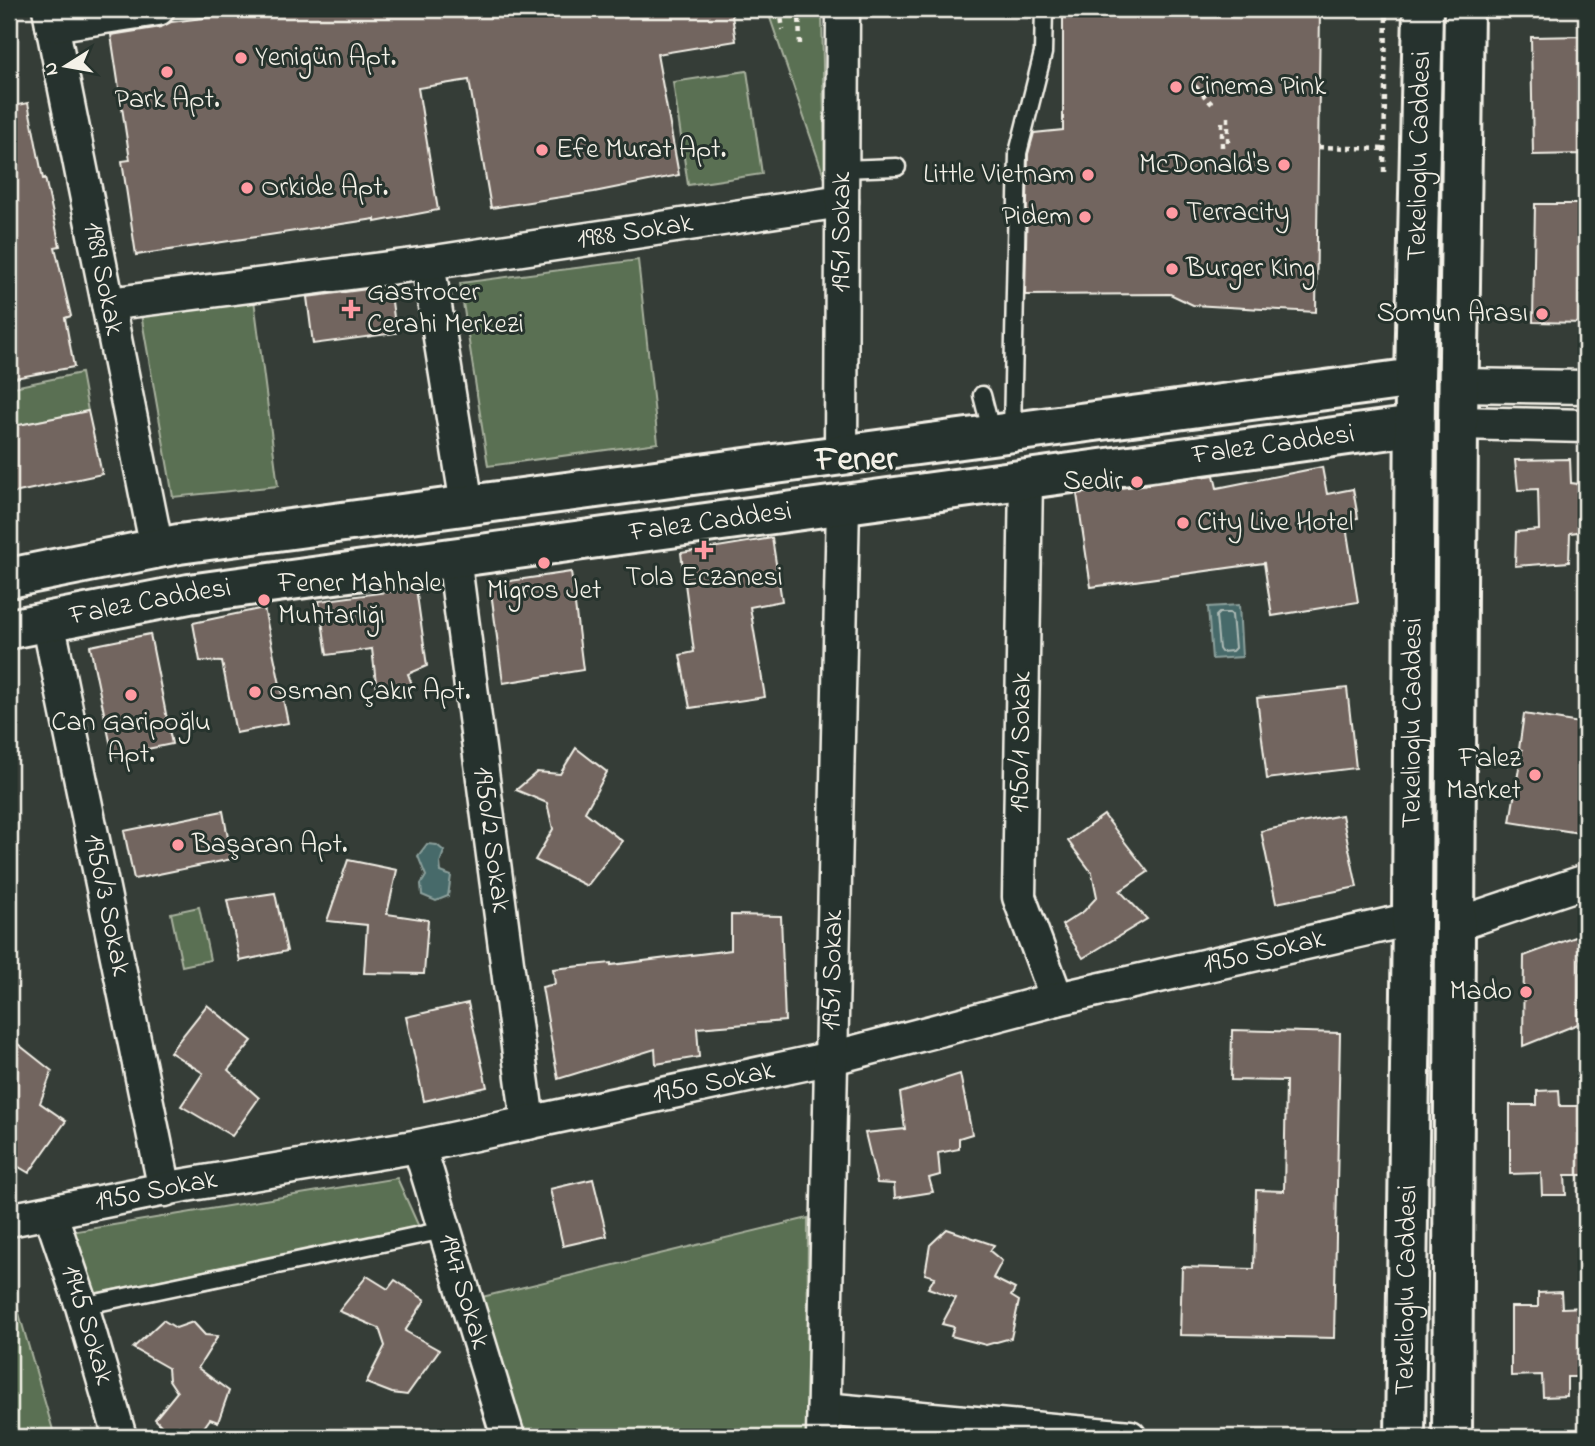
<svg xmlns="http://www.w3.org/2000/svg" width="1595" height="1446" viewBox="0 0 1595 1446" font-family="'Indie Flower',sans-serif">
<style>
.green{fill:#5a6f52;stroke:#a7b09d;stroke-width:2}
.water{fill:#466a6a;stroke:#8ca09c;stroke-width:2}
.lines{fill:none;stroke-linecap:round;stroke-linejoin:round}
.shore{stroke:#aebbb6;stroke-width:2}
.building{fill:#72655f;stroke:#f4f1e8;stroke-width:2}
.service-casing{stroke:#f4f1e8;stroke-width:21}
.minor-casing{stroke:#f4f1e8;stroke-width:37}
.tertiary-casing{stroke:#f4f1e8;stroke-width:44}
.primary-casing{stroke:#f4f1e8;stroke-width:44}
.path{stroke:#f4f1e8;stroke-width:4.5;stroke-dasharray:5 5;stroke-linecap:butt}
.service{stroke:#26332d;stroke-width:16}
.minor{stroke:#26332d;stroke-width:32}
.tertiary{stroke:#26332d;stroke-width:38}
.primary{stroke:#26332d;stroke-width:38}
.poi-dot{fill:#ff9aa2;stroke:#26332d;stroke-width:2.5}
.labels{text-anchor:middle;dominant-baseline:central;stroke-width:6;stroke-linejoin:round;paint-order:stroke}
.poi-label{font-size:28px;fill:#f4f1e8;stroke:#26332d;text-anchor:start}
.street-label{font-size:28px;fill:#f4f1e8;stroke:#26332d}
.district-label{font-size:35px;font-weight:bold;fill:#f4f1e8;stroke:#26332d}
</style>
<rect width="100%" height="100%" fill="#353d37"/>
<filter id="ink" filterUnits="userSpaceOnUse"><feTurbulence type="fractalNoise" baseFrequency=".0143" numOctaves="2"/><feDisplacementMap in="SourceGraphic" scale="14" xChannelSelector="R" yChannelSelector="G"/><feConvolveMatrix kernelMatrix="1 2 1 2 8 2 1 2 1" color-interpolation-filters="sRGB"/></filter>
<g filter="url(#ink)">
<g class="green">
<path d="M 767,9 L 822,9 L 825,179 Z"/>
<path d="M 747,71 L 762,174 L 688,185 L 673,82 Z"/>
<path d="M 638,260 L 658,443 L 488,466 L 460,283 Z"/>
<path d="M 252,284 L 278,486 L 173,497 L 138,297 Z"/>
<path d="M 81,373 L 88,411 L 9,427 L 9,388 Z"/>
<path d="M 199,907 L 210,960 L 182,966 L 171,913 Z"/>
<path d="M 397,1178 L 419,1227 L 92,1294 L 71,1232 Z"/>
<path d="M 808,1218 L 807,1437 L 522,1437 L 478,1298 Z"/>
<path d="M 9,1279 L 55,1437 L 9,1437 Z"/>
</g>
<g class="water">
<path d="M 1239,605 L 1242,657 L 1212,659 L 1208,607 Z"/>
<path d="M 427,844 L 437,845 L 444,851 L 440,863 L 441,872 L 451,876 L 448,896 L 436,901 L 422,895 L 421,884 L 426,876 L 418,856 Z"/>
</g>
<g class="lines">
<path class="shore" d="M 1219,613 L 1230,613 L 1232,615 L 1235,648 L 1232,651 L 1221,652 L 1219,649 L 1216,616 Z"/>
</g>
<g class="building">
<path d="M 273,9 L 731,9 L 736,41 L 657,54 L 679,175 L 594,192 L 491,208 L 469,80 L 418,88 L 438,210 L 375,222 L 375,219 L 136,255 L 122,161 L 130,160 L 111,35 L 161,27 L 171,22 Z"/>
<path d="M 1063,9 L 1320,9 L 1316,312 L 1193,305 L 1170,294 L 1025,295 L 1028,154 L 1034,133 L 1063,130 Z"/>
<path d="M 1586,36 L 1586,154 L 1533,155 L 1531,37 Z"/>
<path d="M 28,103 L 43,179 L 45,178 L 60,246 L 55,247 L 71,316 L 65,318 L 74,367 L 9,379 L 9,107 Z"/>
<path d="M 1535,204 L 1586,204 L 1586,323 L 1533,322 Z"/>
<path d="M 390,286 L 396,333 L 313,344 L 307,297 Z"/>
<path d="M 88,411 L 102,474 L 9,494 L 9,427 Z"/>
<path d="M 1570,459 L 1571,483 L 1586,485 L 1586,531 L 1570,533 L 1569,562 L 1515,566 L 1516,532 L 1539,530 L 1538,489 L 1518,490 L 1515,460 Z"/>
<path d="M 1322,467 L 1327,494 L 1353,489 L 1358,518 L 1345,520 L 1358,602 L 1272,616 L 1264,563 L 1091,587 L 1077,494 L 1214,475 L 1217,488 Z"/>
<path d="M 772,538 L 782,601 L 750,607 L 765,697 L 690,708 L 680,655 L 694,652 L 681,553 Z"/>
<path d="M 571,572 L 583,670 L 503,683 L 490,584 Z"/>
<path d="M 416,588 L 427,666 L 408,674 L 413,687 L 377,691 L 372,649 L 327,655 L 319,601 Z"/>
<path d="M 264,608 L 288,723 L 236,733 L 222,662 L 200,661 L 193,623 Z"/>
<path d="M 150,634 L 172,744 L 113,756 L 90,646 Z"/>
<path d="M 1347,688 L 1356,768 L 1267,779 L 1257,698 Z"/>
<path d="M 1524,714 L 1586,724 L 1586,834 L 1510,822 L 1522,750 L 1519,749 Z"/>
<path d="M 576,748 L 607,772 L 585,812 L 622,841 L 587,886 L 535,860 L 553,829 L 547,803 L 516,790 L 537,772 L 560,774 Z"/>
<path d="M 223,811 L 232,859 L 134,879 L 124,831 Z"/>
<path d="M 1104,815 L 1148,872 L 1120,891 L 1147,919 L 1083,958 L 1062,925 L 1084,911 L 1097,897 L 1092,873 L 1068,841 Z"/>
<path d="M 1342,815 L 1357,887 L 1276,903 L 1261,831 Z"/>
<path d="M 348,860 L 397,870 L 387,914 L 428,920 L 424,974 L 364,973 L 367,925 L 327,921 Z"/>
<path d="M 275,893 L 287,951 L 240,961 L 227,900 Z"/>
<path d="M 731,915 L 781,916 L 785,1021 L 697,1028 L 699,1057 L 656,1064 L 655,1049 L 558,1079 L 542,987 L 555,984 L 553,969 L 611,963 L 611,965 L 731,950 Z"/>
<path d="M 1581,935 L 1578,1024 L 1523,1046 L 1524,956 Z"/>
<path d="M 468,1003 L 487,1087 L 424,1101 L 406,1017 Z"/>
<path d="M 207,1005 L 252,1041 L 228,1070 L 259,1098 L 232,1136 L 181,1106 L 203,1073 L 170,1052 Z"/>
<path d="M 1232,1030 L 1340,1033 L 1334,1338 L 1180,1335 L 1182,1267 L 1254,1269 L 1256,1190 L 1284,1191 L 1286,1081 L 1231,1080 Z"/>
<path d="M 9,1037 L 52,1071 L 40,1103 L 66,1121 L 29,1173 L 9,1161 Z"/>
<path d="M 960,1074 L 972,1134 L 959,1138 L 959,1149 L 938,1153 L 940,1175 L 929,1178 L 933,1192 L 895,1198 L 894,1184 L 877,1183 L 865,1133 L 905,1129 L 900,1093 Z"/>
<path d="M 1559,1090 L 1560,1106 L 1584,1106 L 1586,1175 L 1565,1175 L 1566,1195 L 1542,1195 L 1541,1173 L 1510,1174 L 1510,1105 L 1537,1105 L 1537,1091 Z"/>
<path d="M 593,1179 L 607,1236 L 563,1246 L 550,1189 Z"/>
<path d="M 947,1229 L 994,1245 L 990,1251 L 1002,1261 L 993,1278 L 1015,1289 L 1011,1296 L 1019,1301 L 1011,1338 L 986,1345 L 951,1336 L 954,1327 L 942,1324 L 956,1298 L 928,1288 L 935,1277 L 925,1274 L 930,1245 Z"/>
<path d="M 367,1276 L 388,1289 L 395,1280 L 425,1300 L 405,1331 L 439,1350 L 407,1395 L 392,1393 L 366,1383 L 385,1346 L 379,1328 L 339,1311 Z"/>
<path d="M 1561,1292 L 1562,1308 L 1586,1307 L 1586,1377 L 1567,1377 L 1567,1396 L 1543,1397 L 1542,1375 L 1511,1376 L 1511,1307 L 1538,1307 L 1538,1293 Z"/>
<path d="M 163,1320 L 176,1328 L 193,1322 L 205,1335 L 218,1336 L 198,1368 L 229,1391 L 218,1422 L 210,1419 L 197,1437 L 191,1437 L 179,1426 L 169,1434 L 155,1419 L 177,1392 L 169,1380 L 168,1368 L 133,1348 Z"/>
</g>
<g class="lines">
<defs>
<g id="service">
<path d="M 842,169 L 897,167"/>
<path d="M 982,395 L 992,434"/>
<path d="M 1012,431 L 1018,153 L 1043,53 L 1044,9"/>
<path d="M 82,1306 L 444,1230"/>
</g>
<g id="minor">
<path id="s1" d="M 49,9 L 157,549"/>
<path d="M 52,25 L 158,9"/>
<path d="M 428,263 L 467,505"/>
<path id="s2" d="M 108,304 L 428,263 L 842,201"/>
<path d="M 1459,385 L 1586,387"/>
<path d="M 1458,423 L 1586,426"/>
<path id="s3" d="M 841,454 L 843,9"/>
<path d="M 1026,479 L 1019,897 L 1057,999"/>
<path id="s4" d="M 454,557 L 528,1123"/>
<path id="s5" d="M 48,621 L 165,1190"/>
<path d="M 1454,925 L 1586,881"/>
<path id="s6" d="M 419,1146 L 508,1437"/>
<path id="s7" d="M 50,1212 L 82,1306 L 120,1437"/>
<path id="s8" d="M 9,1220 L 180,1186 L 419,1146 L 832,1058 L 1057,999 L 1412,919"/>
<path d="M 824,1409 L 1130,1437"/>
<path id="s9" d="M 823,1437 L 843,504"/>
</g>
<g id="tertiary">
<path d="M 9,578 L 179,544 L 1415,378"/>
<path id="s10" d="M 9,629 L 189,594 L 1414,426"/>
</g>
<g id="primary">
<path id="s11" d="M 1405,1437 L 1412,919 L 1415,378 L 1423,9"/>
<path d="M 1452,1437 L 1458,423 L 1464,9"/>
</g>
</defs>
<use href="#service" class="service-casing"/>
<use href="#minor" class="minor-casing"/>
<use href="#tertiary" class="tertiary-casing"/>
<use href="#primary" class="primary-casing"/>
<g class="path">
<path d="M 780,9 L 783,30"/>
<path d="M 799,9 L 800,47"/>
<path d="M 1195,86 L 1212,104"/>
<path d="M 1228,117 L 1228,147"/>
<path d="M 1222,147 L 1222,117"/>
<path d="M 1318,147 L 1384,149"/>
<path d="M 1384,172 L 1386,9"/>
</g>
<use href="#service" class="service"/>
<use href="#minor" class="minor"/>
<use href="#tertiary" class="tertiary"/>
<use href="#primary" class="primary"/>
</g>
</g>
<g class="poi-dot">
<circle cx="241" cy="58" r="7"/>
<circle cx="167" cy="72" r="7"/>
<circle cx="1176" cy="87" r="7"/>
<circle cx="542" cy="150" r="7"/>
<circle cx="1284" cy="165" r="7"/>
<circle cx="1088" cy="175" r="7"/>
<circle cx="247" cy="188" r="7"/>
<circle cx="1172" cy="213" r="7"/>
<circle cx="1085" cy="217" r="7"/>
<circle cx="1172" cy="269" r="7"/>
<path d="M347.5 298.5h7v7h7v7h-7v7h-7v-7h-7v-7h7z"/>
<circle cx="1542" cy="314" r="7"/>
<circle cx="1137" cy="482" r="7"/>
<circle cx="1183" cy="523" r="7"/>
<path d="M700.5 539.5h7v7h7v7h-7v7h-7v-7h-7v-7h7z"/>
<circle cx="544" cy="563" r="7"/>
<circle cx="264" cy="600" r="7"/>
<circle cx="255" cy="692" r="7"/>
<circle cx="131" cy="695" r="7"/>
<circle cx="1535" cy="775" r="7"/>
<circle cx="178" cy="845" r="7"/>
<circle cx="1526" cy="992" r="7"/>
</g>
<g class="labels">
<g class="poi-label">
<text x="255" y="58">Yenigün Apt.</text>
<text x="1190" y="87">Cinema Pink</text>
<text x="167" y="100" text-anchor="middle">Park Apt.</text>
<text x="556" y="150">Efe Murat Apt.</text>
<text x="1270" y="165" text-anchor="end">McDonald's</text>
<text x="1074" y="175" text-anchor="end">Little Vietnam</text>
<text x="261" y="188">Orkide Apt.</text>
<text x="1186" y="213">Terracity</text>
<text x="1071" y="217" text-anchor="end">Pidem</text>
<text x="1186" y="269">Burger King</text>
<text x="367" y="293">Gastrocer<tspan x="367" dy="32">Cerahi Merkezi</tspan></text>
<text x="1528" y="314" text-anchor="end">Somun Arası</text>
<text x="1123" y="482" text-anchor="end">Sedir</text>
<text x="1197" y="523">City Live Hotel</text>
<text x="704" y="578" text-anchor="middle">Tola Eczanesi</text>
<text x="278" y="584">Fener Mahhale<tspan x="278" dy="32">Muhtarlığı</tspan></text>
<text x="544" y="591" text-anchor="middle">Migros Jet</text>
<text x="269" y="692">Osman Çakır Apt.</text>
<text x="131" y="723" text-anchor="middle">Can Garipoğlu<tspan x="131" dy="32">Apt.</tspan></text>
<text x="1521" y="759" text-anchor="end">Falez<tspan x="1521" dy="32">Market</tspan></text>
<text x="192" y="845">Başaran Apt.</text>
<text x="1512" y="992" text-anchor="end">Mado</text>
</g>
<g class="street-label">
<text stroke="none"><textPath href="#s11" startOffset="1281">Tekelioglu Caddesi</textPath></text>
<text stroke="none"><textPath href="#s2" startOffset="532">1988 Sokak</textPath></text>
<text stroke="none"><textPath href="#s3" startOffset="222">1951 Sokak</textPath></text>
<text stroke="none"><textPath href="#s1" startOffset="275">1989 Sokak</textPath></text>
<text stroke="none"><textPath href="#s10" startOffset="1278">Falez Caddesi</textPath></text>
<text stroke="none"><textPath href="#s10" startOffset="710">Falez Caddesi</textPath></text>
<text stroke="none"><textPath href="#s10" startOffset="144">Falez Caddesi</textPath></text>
<text stroke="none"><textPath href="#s11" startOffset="714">Tekelioglu Caddesi</textPath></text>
<text transform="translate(1022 742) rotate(-89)">1950/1 Sokak</text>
<text stroke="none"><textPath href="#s4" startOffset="285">1950/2 Sokak</textPath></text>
<text stroke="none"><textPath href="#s5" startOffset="290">1950/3 Sokak</textPath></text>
<text stroke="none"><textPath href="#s8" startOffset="1284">1950 Sokak</textPath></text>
<text stroke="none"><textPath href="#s9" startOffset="467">1951 Sokak</textPath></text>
<text stroke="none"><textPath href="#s8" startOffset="718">1950 Sokak</textPath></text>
<text stroke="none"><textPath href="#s8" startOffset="150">1950 Sokak</textPath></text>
<text stroke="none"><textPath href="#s11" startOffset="147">Tekelioglu Caddesi</textPath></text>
<text stroke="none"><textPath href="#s6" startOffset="152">1947 Sokak</textPath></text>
<text stroke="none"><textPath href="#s7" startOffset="119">1945 Sokak</textPath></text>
</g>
<g class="district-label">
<text x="856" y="460">Fener</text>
</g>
</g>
<rect width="1595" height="1446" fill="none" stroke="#26332d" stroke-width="35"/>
<rect x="18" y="18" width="1560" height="1411" fill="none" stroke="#f4f1e8" stroke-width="2.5" filter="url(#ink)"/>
<g transform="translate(66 66) rotate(259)" stroke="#26332d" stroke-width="5" paint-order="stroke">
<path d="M0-5L12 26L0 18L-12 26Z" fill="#f4f1e8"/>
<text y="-10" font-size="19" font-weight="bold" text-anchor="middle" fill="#f4f1e8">N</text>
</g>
</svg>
